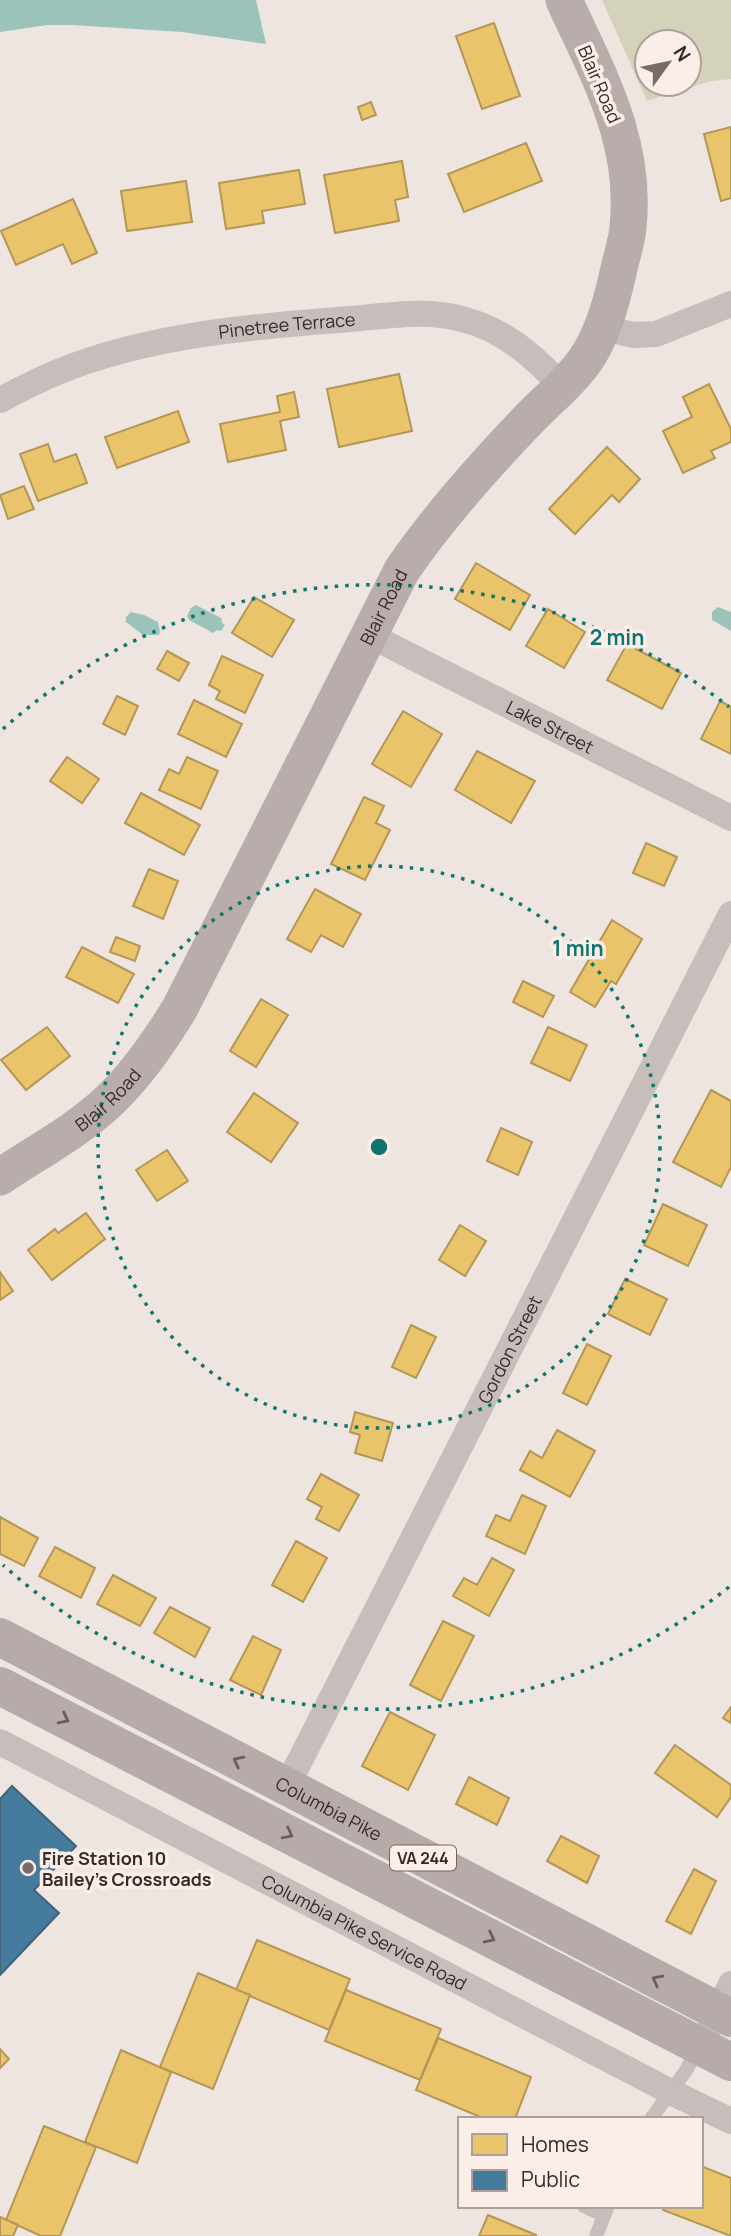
<svg xmlns="http://www.w3.org/2000/svg" width="731" height="2236" viewBox="0 0 731 2236" font-family="Manrope,sans-serif">
<style>
.green{fill:#d4d3ba;fill-rule:evenodd}
.water{fill:#9bc3ba}
.homes{fill:#e9c46a;stroke:#b49656;stroke-width:2}
.public{fill:#457b9d;stroke:#41627a;stroke-width:2}
.lines{fill:none;stroke-linecap:round;stroke-linejoin:round}
.lane{stroke:#c7bdba;stroke-width:14}
.street{stroke:#c7bdba;stroke-width:26}
.secondary{stroke:#b8adaa;stroke-width:37}
.primary{stroke:#b6aba9;stroke-width:38}
.oneway{stroke:#6b5d5b}
.ring{fill:none;stroke:#0f766e;stroke-width:3.5;stroke-dasharray:3.5 7}
.poi-dot{fill:#786b68;stroke:#fbeee8;stroke-width:2.5}
.labels{text-anchor:middle;dominant-baseline:central;stroke-width:7;stroke-linejoin:round;paint-order:stroke}
.shield{fill:#fbeee8;stroke:#736461;stroke-width:2}
.shield-label{font-size:16px;font-weight:bold;fill:#392927}
.street-label{font-size:18px;fill:#392927;stroke:#fbeee8}
.poi-label{font-size:18px;font-weight:bold;fill:#392927;stroke:#fbeee8;text-anchor:start}
.centre{fill:#0f766e;stroke:#fbeee8;stroke-width:3.5}
.ring-label{font-size:21px;text-anchor:middle;font-weight:bold;fill:#0f766e;stroke:#fbeee8;stroke-width:7;stroke-linejoin:round;paint-order:stroke}
</style>
<rect width="100%" height="100%" fill="#eee5e1"/>
<path class="green" d="M 602,0 L 731,0 L 731,79 L 711,81 L 647,101 ZM 647,42 L 689,42 L 689,84 L 647,84 Z"/>
<g class="water">
<path d="M 0,0 L 256,0 L 266,44 L 182,32 L 72,25 L 47,25 L 0,32 Z"/>
<path d="M 196,605 L 221,618 L 222,623 L 225,625 L 221,631 L 217,630 L 213,633 L 189,620 L 187,616 L 191,608 Z"/>
<path d="M 718,607 L 731,612 L 731,631 L 712,620 L 712,612 Z"/>
<path d="M 131,612 L 144,615 L 158,622 L 160,632 L 159,635 L 143,635 L 126,622 L 126,617 Z"/>
</g>
<g class="homes">
<path d="M 494,23 L 520,96 L 482,109 L 456,36 Z"/>
<path d="M 371,102 L 376,115 L 362,120 L 358,107 Z"/>
<path d="M 731,127 L 731,198 L 721,201 L 704,134 Z"/>
<path d="M 526,143 L 542,181 L 464,212 L 448,174 Z"/>
<path d="M 402,161 L 408,197 L 395,200 L 399,221 L 335,233 L 324,175 Z"/>
<path d="M 299,170 L 305,204 L 262,211 L 264,223 L 226,229 L 219,183 Z"/>
<path d="M 186,181 L 192,222 L 127,231 L 121,191 Z"/>
<path d="M 73,199 L 97,253 L 72,264 L 63,244 L 16,265 L 1,231 Z"/>
<path d="M 399,374 L 412,431 L 339,447 L 327,389 Z"/>
<path d="M 709,384 L 731,429 L 731,442 L 711,451 L 715,458 L 683,473 L 663,431 L 692,417 L 683,397 Z"/>
<path d="M 294,392 L 299,417 L 280,421 L 286,450 L 228,462 L 220,424 L 280,412 L 277,396 Z"/>
<path d="M 178,411 L 189,442 L 117,468 L 105,437 Z"/>
<path d="M 48,444 L 54,462 L 76,454 L 87,483 L 38,501 L 20,454 Z"/>
<path d="M 607,447 L 640,479 L 619,502 L 612,495 L 575,534 L 549,509 Z"/>
<path d="M 24,486 L 34,509 L 8,519 L 0,495 Z"/>
<path d="M 476,563 L 530,595 L 510,630 L 455,599 Z"/>
<path d="M 254,597 L 294,620 L 272,657 L 232,633 Z"/>
<path d="M 548,609 L 585,632 L 564,668 L 526,646 Z"/>
<path d="M 627,644 L 681,673 L 662,709 L 607,680 Z"/>
<path d="M 167,651 L 189,663 L 179,681 L 157,669 Z"/>
<path d="M 222,656 L 263,675 L 245,713 L 216,699 L 220,691 L 209,685 Z"/>
<path d="M 117,696 L 138,706 L 125,735 L 103,724 Z"/>
<path d="M 194,700 L 242,724 L 226,757 L 178,734 Z"/>
<path d="M 720,701 L 731,707 L 731,754 L 701,739 Z"/>
<path d="M 403,711 L 442,734 L 411,787 L 372,764 Z"/>
<path d="M 477,751 L 535,781 L 511,823 L 455,790 Z"/>
<path d="M 67,757 L 99,779 L 82,803 L 50,781 Z"/>
<path d="M 187,757 L 218,771 L 201,809 L 159,790 L 169,769 L 179,774 Z"/>
<path d="M 141,793 L 200,825 L 184,855 L 125,823 Z"/>
<path d="M 364,797 L 384,806 L 376,823 L 390,830 L 365,880 L 331,864 Z"/>
<path d="M 646,843 L 677,857 L 664,886 L 633,873 Z"/>
<path d="M 149,869 L 178,881 L 163,919 L 133,906 Z"/>
<path d="M 315,889 L 361,914 L 343,947 L 321,935 L 311,952 L 287,939 Z"/>
<path d="M 612,920 L 642,939 L 616,984 L 611,981 L 595,1007 L 570,992 Z"/>
<path d="M 116,937 L 140,946 L 135,961 L 110,952 Z"/>
<path d="M 82,947 L 134,974 L 118,1003 L 66,977 Z"/>
<path d="M 523,981 L 554,996 L 543,1017 L 513,1002 Z"/>
<path d="M 261,999 L 288,1015 L 256,1067 L 230,1051 Z"/>
<path d="M 47,1027 L 70,1056 L 26,1090 L 1,1060 Z"/>
<path d="M 548,1027 L 587,1045 L 570,1081 L 531,1063 Z"/>
<path d="M 711,1090 L 731,1101 L 731,1167 L 721,1187 L 673,1162 Z"/>
<path d="M 254,1093 L 298,1123 L 271,1162 L 227,1132 Z"/>
<path d="M 501,1128 L 532,1142 L 518,1175 L 487,1161 Z"/>
<path d="M 167,1150 L 188,1181 L 157,1201 L 136,1170 Z"/>
<path d="M 663,1204 L 707,1225 L 688,1266 L 644,1245 Z"/>
<path d="M 86,1213 L 105,1239 L 52,1280 L 28,1250 L 55,1229 L 58,1233 Z"/>
<path d="M 460,1225 L 486,1241 L 465,1276 L 439,1260 Z"/>
<path d="M 0,1272 L 13,1291 L 0,1300 Z"/>
<path d="M 625,1279 L 667,1299 L 650,1335 L 608,1314 Z"/>
<path d="M 411,1325 L 436,1337 L 416,1378 L 392,1367 Z"/>
<path d="M 587,1344 L 611,1356 L 587,1405 L 563,1393 Z"/>
<path d="M 355,1412 L 393,1423 L 382,1461 L 355,1453 L 360,1435 L 350,1432 Z"/>
<path d="M 557,1430 L 595,1451 L 570,1497 L 520,1470 L 530,1451 L 542,1458 Z"/>
<path d="M 321,1474 L 359,1495 L 339,1531 L 316,1519 L 322,1507 L 307,1499 Z"/>
<path d="M 522,1495 L 546,1506 L 525,1554 L 486,1536 L 496,1515 L 510,1521 Z"/>
<path d="M 0,1517 L 38,1538 L 24,1566 L 0,1554 Z"/>
<path d="M 296,1541 L 327,1558 L 303,1602 L 272,1585 Z"/>
<path d="M 55,1547 L 95,1568 L 81,1598 L 39,1576 Z"/>
<path d="M 492,1558 L 514,1570 L 489,1616 L 453,1596 L 464,1578 L 477,1585 Z"/>
<path d="M 113,1575 L 156,1598 L 140,1626 L 97,1604 Z"/>
<path d="M 170,1607 L 210,1628 L 195,1657 L 154,1633 Z"/>
<path d="M 443,1621 L 474,1636 L 441,1701 L 410,1685 Z"/>
<path d="M 253,1636 L 281,1650 L 261,1695 L 230,1680 Z"/>
<path d="M 731,1707 L 731,1723 L 723,1718 Z"/>
<path d="M 390,1712 L 435,1735 L 408,1790 L 362,1766 Z"/>
<path d="M 675,1745 L 731,1785 L 731,1797 L 717,1817 L 655,1773 Z"/>
<path d="M 469,1777 L 509,1798 L 497,1825 L 456,1804 Z"/>
<path d="M 561,1836 L 599,1856 L 587,1883 L 547,1861 Z"/>
<path d="M 694,1869 L 716,1881 L 691,1934 L 666,1921 Z"/>
<path d="M 257,1940 L 350,1979 L 329,2030 L 236,1990 Z"/>
<path d="M 198,1973 L 250,1995 L 213,2089 L 160,2067 Z"/>
<path d="M 346,1990 L 441,2029 L 420,2080 L 325,2041 Z"/>
<path d="M 438,2038 L 531,2077 L 515,2119 L 485,2119 L 416,2090 Z"/>
<path d="M 0,2049 L 9,2059 L 0,2068 Z"/>
<path d="M 121,2050 L 171,2072 L 137,2163 L 85,2142 Z"/>
<path d="M 44,2126 L 96,2147 L 60,2236 L 41,2236 L 6,2220 Z"/>
<path d="M 701,2166 L 731,2178 L 731,2236 L 663,2210 L 665,2206 L 701,2206 Z"/>
<path d="M 488,2215 L 536,2235 L 536,2236 L 479,2236 Z"/>
<path d="M 0,2217 L 18,2225 L 13,2236 L 0,2236 Z"/>
</g>
<path class="public" d="M 12,1786 L 76,1846 L 34,1890 L 59,1913 L 0,1975 L 0,1799 Z"/>
<g class="lines">
<g class="lane">
<path d="M 651,2119 L 685,2072 L 699,2047"/>
<path d="M 584,2206 L 604,2215"/>
<path d="M 596,2236 L 608,2206"/>
</g>
<g class="street">
<path d="M 602,328 L 634,335 L 656,334 L 731,304"/>
<path id="s1" d="M 0,400 C 19,390 38,380 58,372 C 147,335 255,326 351,319 C 387,316 427,309 462,319 C 505,330 533,356 562,386"/>
<path id="s2" d="M 369,635 L 731,818"/>
<path id="s3" d="M 0,1742 L 671,2092 L 731,2121"/>
<path id="s4" d="M 287,1786 L 731,914"/>
<path d="M 710,2026 L 731,1984"/>
</g>
<path class="secondary" id="s5" d="M 0,1177 C 37,1152 79,1130 111,1099 C 139,1072 160,1041 180,1008 L 402,570 C 439,516 483,467 528,420 C 547,400 568,384 584,362 C 602,337 611,304 618,273 C 621,258 627,242 628,227 C 637,141 598,75 564,0"/>
<g class="primary">
<path id="s6" d="M 0,1637 L 731,2018"/>
<path d="M 0,1686 L 731,2062"/>
</g>
</g>
<defs><path id="oneway-chevron" d="M-2-3.5L2.5 0L-2 3.5" fill="none" stroke-width="1.6" stroke-linecap="round" stroke-linejoin="round" transform="scale(1.75)"/></defs>
<g class="oneway">
<use href="#oneway-chevron" transform="translate(64 1719) rotate(27)"/>
<use href="#oneway-chevron" transform="translate(238 1761) rotate(-153)"/>
<use href="#oneway-chevron" transform="translate(288 1834) rotate(27)"/>
<use href="#oneway-chevron" transform="translate(490 1938) rotate(27)"/>
<use href="#oneway-chevron" transform="translate(657 1980) rotate(-152)"/>
</g>
<g class="ring">
<circle cx="379" cy="1147" r="281"/>
<path d="M729 1587A562 562 0 0 1 3 1565M3 729A562 562 0 0 1 729 707"/>
</g>
<circle class="poi-dot" cx="28" cy="1868" r="7"/>
<g class="labels">
<rect class="shield" x="390" y="1845.5" width="66" height="25" rx="5"/>
<g class="shield-label">
<text x="423" y="1858">VA 244</text>
</g>
<g class="street-label">
<text transform="translate(600 84) rotate(67)">Blair Road</text>
<text stroke="none"><textPath href="#s1" startOffset="299">Pinetree Terrace</textPath></text>
<text stroke="none"><textPath href="#s5" startOffset="700">Blair Road</textPath></text>
<text stroke="none"><textPath href="#s2" startOffset="203">Lake Street</textPath></text>
<text stroke="none"><textPath href="#s5" startOffset="133">Blair Road</textPath></text>
<text stroke="none"><textPath href="#s4" startOffset="490">Gordon Street</textPath></text>
<text stroke="none"><textPath href="#s6" startOffset="371">Columbia Pike</textPath></text>
<text stroke="none"><textPath href="#s3" startOffset="411">Columbia Pike Service Road</textPath></text>
</g>
<g class="poi-label">
<text x="42" y="1858">Fire Station 10<tspan x="42" dy="21">Bailey's Crossroads</tspan></text>
</g>
</g>
<circle cx="379" cy="1147" r="10" class="centre"/>
<g class="ring-label">
<text x="617" y="645">2 min</text>
<text x="578" y="956">1 min</text>
</g>
<rect x="458" y="2117" width="245" height="91" fill="#fbeee8" stroke="#ad9f9b" stroke-width="2"/>
<rect x="472" y="2134" width="35" height="21" fill="#e9c46a" stroke="#ad9f9b" stroke-width="2"/>
<text x="521" y="2152" font-size="21" fill="#392927">Homes</text>
<rect x="472" y="2170" width="35" height="21" fill="#457b9d" stroke="#ad9f9b" stroke-width="2"/>
<text x="521" y="2187" font-size="21" fill="#392927">Public</text>
<g transform="translate(668 63) rotate(57)"><circle r="33" fill="#fbeee8" stroke="#ad9f9b" stroke-width="2"/>
<path d="M0-5L12 26L0 18L-12 26Z" fill="#786b68"/>
<text y="-10" font-size="19" font-weight="bold" text-anchor="middle" fill="#392927">N</text>
</g>
</svg>
